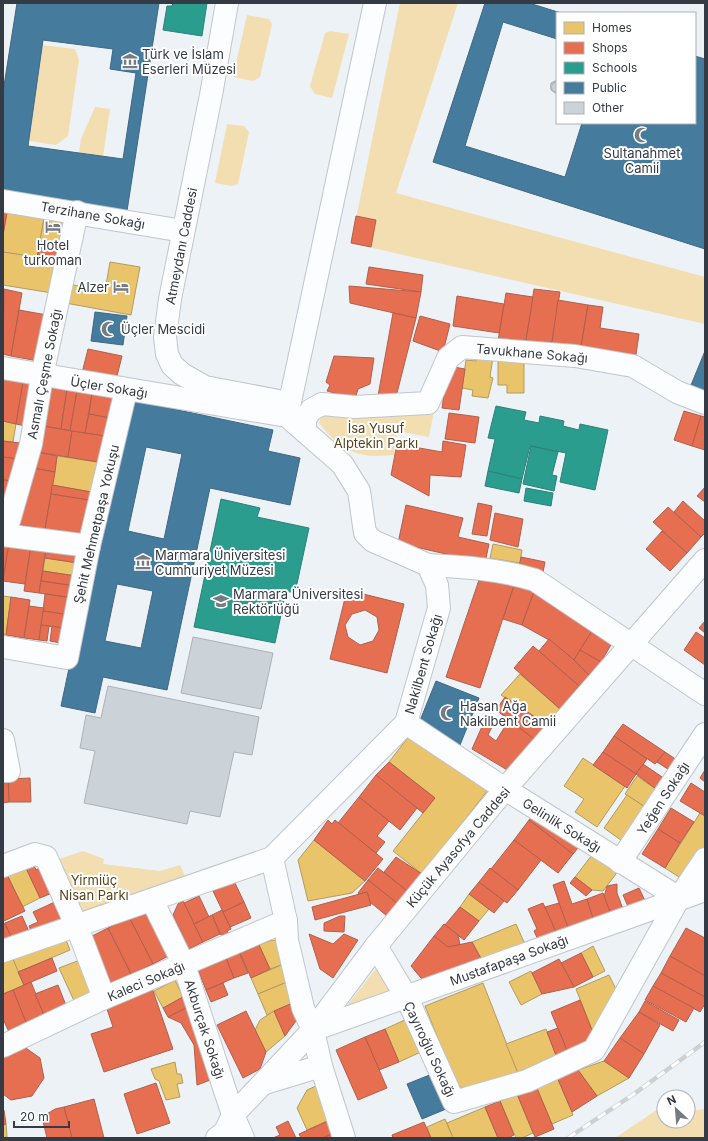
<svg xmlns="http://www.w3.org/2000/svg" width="708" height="1141" viewBox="0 0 708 1141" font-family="Inter,sans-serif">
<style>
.green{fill:#f2deb0}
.homes{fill:#e9c46a;stroke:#b39b5f}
.shops{fill:#e76f51;stroke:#b15f4d;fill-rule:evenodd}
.schools{fill:#2a9d8f;stroke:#2d8079}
.public{fill:#457b9d;stroke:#406883;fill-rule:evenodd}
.building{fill:#cbd2d8;stroke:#acb2b8}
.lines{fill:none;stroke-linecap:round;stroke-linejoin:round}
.street-casing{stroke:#c0c5cc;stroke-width:24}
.secondary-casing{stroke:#c0c5cc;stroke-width:24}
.street{stroke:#fcfdfe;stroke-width:22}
.secondary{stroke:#fcfdfe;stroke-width:22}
.rail-casing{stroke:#ced0d2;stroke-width:4.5}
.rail{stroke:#fff;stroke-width:3;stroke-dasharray:9;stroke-linecap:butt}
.labels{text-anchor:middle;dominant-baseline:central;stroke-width:4;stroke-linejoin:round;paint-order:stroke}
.poi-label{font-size:13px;fill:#343b45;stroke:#fff;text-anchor:start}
.street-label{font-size:13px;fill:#343b45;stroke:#fff}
.park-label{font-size:13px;fill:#57451c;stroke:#fff}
</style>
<rect width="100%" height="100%" fill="#edf2f7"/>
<g class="green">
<path d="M 400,3 L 458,3 L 396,193 L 705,277 L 705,324 L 351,243 Z"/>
<path d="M 247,15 L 269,19 L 272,24 L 260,77 L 253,81 L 233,77 Z"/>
<path d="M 330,31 L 349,34 L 332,98 L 315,94 L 310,86 L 325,33 Z"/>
<path d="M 42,45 L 75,49 L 79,60 L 68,136 L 56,145 L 29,141 Z"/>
<path d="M 95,107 L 110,109 L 103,156 L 79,153 L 81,139 Z"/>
<path d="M 227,124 L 244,126 L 249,132 L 238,184 L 232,186 L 215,183 Z"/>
<path d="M 323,410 L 434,411 L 429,437 L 397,431 L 394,455 C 385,455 374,457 365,455 C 346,452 330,438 319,423 Z"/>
<path d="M 83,851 L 104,859 L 103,864 L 160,871 L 180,865 L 188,883 L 81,920 L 56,860 Z"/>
<path d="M 378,966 L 394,993 L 341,1013 Z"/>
<path d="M 688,1103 L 690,1111 L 705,1109 L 705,1138 L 615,1138 L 664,1105 L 664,1121 L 688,1121 Z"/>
</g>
<g class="homes">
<path d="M 8,207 L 45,213 L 37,258 L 3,252 L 3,235 Z"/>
<path d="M 45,213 L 71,217 L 66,250 L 39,246 Z"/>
<path d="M 3,252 L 64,261 L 58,294 L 3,285 Z"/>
<path d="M 110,262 L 140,267 L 131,315 L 60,302 L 63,283 L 105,291 Z"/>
<path d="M 477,355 L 493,357 L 490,377 L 493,378 L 488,398 L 472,396 L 473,390 L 462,388 L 466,360 L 476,361 Z"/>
<path d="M 498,356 L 524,356 L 524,393 L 507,393 L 507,385 L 498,385 Z"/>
<path d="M 3,421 L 16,424 L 13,442 L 3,441 Z"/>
<path d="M 57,456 L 104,463 L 97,493 L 52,485 Z"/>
<path d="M 493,544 L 522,550 L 520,563 L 490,558 Z"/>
<path d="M 45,558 L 78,563 L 76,576 L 43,571 Z"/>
<path d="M 3,596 L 11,597 L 6,635 L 3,635 Z"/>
<path d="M 520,674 L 560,709 L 547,725 L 501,695 Z"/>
<path d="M 413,731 L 488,790 L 422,874 L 393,851 L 435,798 L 389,762 Z"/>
<path d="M 583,758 L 625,786 L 597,827 L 575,812 L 584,799 L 564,786 Z"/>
<path d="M 637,776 L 660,792 L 648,809 L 625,794 Z"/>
<path d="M 627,795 L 648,809 L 625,843 L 604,828 Z"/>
<path d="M 700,813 L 705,816 L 705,855 L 694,872 L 679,877 L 665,868 Z"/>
<path d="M 314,840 L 365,881 L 352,893 L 308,901 L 298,860 Z"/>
<path d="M 595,851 L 619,870 L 603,891 L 592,890 L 575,877 Z"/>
<path d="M 24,863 L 40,898 L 22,907 L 6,872 Z"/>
<path d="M 469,894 L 489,909 L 479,921 L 460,907 Z"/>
<path d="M 516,924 L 527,949 L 484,964 L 472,942 Z"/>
<path d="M 64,935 L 70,950 L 18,972 L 12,957 Z"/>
<path d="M 272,940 L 279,941 L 286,963 L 270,969 L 259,945 Z"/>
<path d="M 593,946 L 605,971 L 593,977 L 581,953 Z"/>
<path d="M 12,957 L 24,985 L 3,994 L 3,961 Z"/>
<path d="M 80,960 L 95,994 L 75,1003 L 59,968 Z"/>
<path d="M 286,963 L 292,980 L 258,994 L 251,978 Z"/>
<path d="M 531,971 L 542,994 L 521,1005 L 509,982 Z"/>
<path d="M 609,975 L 615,987 L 616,994 L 594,1035 L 576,989 Z"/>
<path d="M 175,980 L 183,997 L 163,1008 L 154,991 Z"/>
<path d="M 292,980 L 297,1001 L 267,1015 L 258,994 Z"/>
<path d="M 483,983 L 518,1073 L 469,1092 L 456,1084 L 425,1006 Z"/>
<path d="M 274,1011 L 285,1036 L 266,1052 L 255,1030 L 260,1020 Z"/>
<path d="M 409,1018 L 423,1051 L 399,1062 L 385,1029 Z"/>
<path d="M 546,1029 L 557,1058 L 518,1073 L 506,1044 Z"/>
<path d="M 604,1061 L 629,1078 L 597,1096 L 578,1070 Z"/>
<path d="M 175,1062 L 177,1074 L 181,1074 L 183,1083 L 177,1084 L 180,1097 L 166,1100 L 159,1081 L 155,1079 L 151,1069 Z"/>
<path d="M 557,1077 L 573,1115 L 552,1124 L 536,1086 Z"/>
<path d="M 316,1086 L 331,1119 L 307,1130 L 297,1108 L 307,1090 Z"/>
<path d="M 517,1094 L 533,1133 L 522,1138 L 516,1138 L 500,1101 Z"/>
<path d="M 485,1107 L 498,1138 L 453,1138 L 447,1123 Z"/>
<path d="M 445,1119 L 453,1138 L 431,1138 L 427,1127 Z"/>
<path d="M 6,1124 L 7,1137 L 3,1138 L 3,1125 Z"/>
</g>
<g class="shops">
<path d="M 3,206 L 8,207 L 3,235 Z"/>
<path d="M 356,216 L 376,220 L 371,247 L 351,243 Z"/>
<path d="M 39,246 L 66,250 L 64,261 L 37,258 Z"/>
<path d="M 369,267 L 423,275 L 421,292 L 366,284 Z"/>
<path d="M 349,286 L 421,292 L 416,318 L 350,303 Z"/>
<path d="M 4,289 L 22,293 L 11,356 L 3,354 Z"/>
<path d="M 534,289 L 560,292 L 551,349 L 525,345 Z"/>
<path d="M 506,293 L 533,297 L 525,345 L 498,341 Z"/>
<path d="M 457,296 L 504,304 L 499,333 L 453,326 Z"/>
<path d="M 558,300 L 588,305 L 580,353 L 551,349 Z"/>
<path d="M 588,305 L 603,307 L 600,328 L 639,334 L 635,361 L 580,353 Z"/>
<path d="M 19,310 L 47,315 L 38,361 L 11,356 Z"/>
<path d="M 393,313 L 416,318 L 397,393 L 378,396 Z"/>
<path d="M 420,316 L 450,324 L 443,352 L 413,341 Z"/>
<path d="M 88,349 L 122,356 L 116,380 L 82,373 Z"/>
<path d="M 334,356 L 374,358 L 370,384 L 358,389 L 355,399 L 327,391 L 330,385 L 326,382 Z"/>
<path d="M 448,366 L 465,369 L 459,410 L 442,408 Z"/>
<path d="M 3,379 L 23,382 L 16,424 L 3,421 Z"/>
<path d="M 23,382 L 38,384 L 31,427 L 16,424 Z"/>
<path d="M 45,385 L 67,389 L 61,429 L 37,425 Z"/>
<path d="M 67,389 L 77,391 L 70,431 L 61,429 Z"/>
<path d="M 77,391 L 92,394 L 85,433 L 70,431 Z"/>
<path d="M 92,394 L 121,399 L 115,419 L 89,414 Z"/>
<path d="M 684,411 L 701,416 L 692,446 L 674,440 Z"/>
<path d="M 449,413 L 479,417 L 475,443 L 445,439 Z"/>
<path d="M 89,414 L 115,419 L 111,437 L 85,433 Z"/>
<path d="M 701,416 L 705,417 L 705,450 L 692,446 Z"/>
<path d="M 37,425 L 72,431 L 68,457 L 31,451 Z"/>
<path d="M 72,431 L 111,437 L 104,463 L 68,457 Z"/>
<path d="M 3,441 L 20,443 L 18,459 L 3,457 Z"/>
<path d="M 443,441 L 466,445 L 461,477 L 430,475 L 429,496 L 391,475 L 397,444 L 442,452 Z"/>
<path d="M 31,451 L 57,456 L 55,472 L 27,467 Z"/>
<path d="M 3,457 L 18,459 L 13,481 L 3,480 Z"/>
<path d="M 27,467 L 55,472 L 45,529 L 14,524 Z"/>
<path d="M 3,480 L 13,481 L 3,525 Z"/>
<path d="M 52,485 L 97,493 L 95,501 L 51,494 Z"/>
<path d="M 705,487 L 705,502 L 697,496 Z"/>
<path d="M 51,494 L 95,501 L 90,536 L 45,529 Z"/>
<path d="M 683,501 L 705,521 L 705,533 L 701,537 L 674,512 Z"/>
<path d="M 478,503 L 492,506 L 487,536 L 472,534 Z"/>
<path d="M 406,505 L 463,518 L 458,537 L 489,544 L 485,563 L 398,543 Z"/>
<path d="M 668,507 L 701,537 L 687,553 L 653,522 Z"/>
<path d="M 495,513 L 523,519 L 518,547 L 490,540 Z"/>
<path d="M 662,531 L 687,553 L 670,571 L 646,549 Z"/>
<path d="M 3,542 L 9,543 L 5,570 L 3,570 Z"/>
<path d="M 9,543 L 31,546 L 25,584 L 3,581 Z"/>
<path d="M 31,546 L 46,548 L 39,593 L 24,591 Z"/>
<path d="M 46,548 L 79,553 L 78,563 L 45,558 Z"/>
<path d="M 521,557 L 545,562 L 543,572 L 519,567 Z"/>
<path d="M 43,571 L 76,576 L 75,586 L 41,581 Z"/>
<path d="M 481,574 L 514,585 L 480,688 L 446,677 Z"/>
<path d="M 41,581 L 75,586 L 73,598 L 39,593 Z"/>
<path d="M 515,583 L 535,589 L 522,625 L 503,619 Z"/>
<path d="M 535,589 L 592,631 L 574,660 L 549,640 L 522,625 Z"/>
<path d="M 347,590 L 404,604 L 387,673 L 330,659 ZM 365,610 L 377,617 L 379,630 L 373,641 L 360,645 L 348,637 L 345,625 L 352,614 Z"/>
<path d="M 45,594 L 73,598 L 70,615 L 43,611 Z"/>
<path d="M 11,597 L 30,600 L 24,638 L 6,635 Z"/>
<path d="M 29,606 L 44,608 L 39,640 L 24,638 Z"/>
<path d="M 43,611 L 70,615 L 68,629 L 41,625 Z"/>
<path d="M 705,621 L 705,633 L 699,628 Z"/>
<path d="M 41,625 L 49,626 L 47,641 L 39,640 Z"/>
<path d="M 52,626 L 68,629 L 66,644 L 50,641 Z"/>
<path d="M 592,631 L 612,643 L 601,662 L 580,650 Z"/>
<path d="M 696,632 L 705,638 L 705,665 L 684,650 Z"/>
<path d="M 549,639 L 574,660 L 589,675 L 579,686 L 539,651 Z"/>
<path d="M 533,646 L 579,686 L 560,709 L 514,668 Z"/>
<path d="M 580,650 L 601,662 L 589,675 L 574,660 Z"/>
<path d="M 505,697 L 547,725 L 534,739 L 496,710 Z"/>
<path d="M 509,720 L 534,739 L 509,771 L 472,749 L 484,722 L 492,727 L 488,735 L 496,741 Z"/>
<path d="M 623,724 L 665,752 L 655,764 L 614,736 Z"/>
<path d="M 614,736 L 647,759 L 636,774 L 603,752 Z"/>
<path d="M 603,752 L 636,774 L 627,788 L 593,765 Z"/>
<path d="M 665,752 L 680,762 L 674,773 L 657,762 Z"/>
<path d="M 389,762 L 435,798 L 423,813 L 376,775 Z"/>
<path d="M 643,764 L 668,781 L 660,792 L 636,774 Z"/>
<path d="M 705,770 L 705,782 L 700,778 Z"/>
<path d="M 376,775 L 417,808 L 400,830 L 359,797 Z"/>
<path d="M 30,778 L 31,802 L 9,802 L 8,779 Z"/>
<path d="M 3,779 L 8,779 L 9,802 L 3,803 Z"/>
<path d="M 691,783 L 705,792 L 705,816 L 680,801 Z"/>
<path d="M 359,797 L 389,821 L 377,836 L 385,842 L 376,853 L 338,823 Z"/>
<path d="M 671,808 L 694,822 L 680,843 L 658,829 Z"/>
<path d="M 533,815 L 582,843 L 573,854 L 529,820 Z"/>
<path d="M 328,820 L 332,824 L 335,820 L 383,859 L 365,881 L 314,840 Z"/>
<path d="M 529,820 L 573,854 L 558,873 L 514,840 Z"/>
<path d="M 658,829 L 680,843 L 665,868 L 642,854 Z"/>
<path d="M 514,840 L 541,860 L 518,890 L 491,869 Z"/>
<path d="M 396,857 L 422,874 L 407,891 L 384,872 Z"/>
<path d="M 33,863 L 36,870 L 45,865 L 57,891 L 40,898 L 25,866 Z"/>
<path d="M 3,867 L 25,911 L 4,921 L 3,919 Z"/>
<path d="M 378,868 L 407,891 L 397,903 L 368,880 Z"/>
<path d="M 490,868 L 518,890 L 507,903 L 479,882 Z"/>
<path d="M 575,877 L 592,890 L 586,896 L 570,883 Z"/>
<path d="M 368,880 L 397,903 L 387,916 L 370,902 L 367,892 L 360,894 L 358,893 Z"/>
<path d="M 234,881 L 244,902 L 223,912 L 213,891 Z"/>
<path d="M 564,881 L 572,904 L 587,899 L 593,918 L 567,927 L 553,885 Z"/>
<path d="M 479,882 L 504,901 L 494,913 L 469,894 Z"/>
<path d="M 617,884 L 617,893 L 623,909 L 610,912 L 604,897 L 607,886 Z"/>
<path d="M 639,888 L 646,903 L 630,911 L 623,895 Z"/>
<path d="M 367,892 L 371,905 L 315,920 L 312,907 Z"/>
<path d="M 603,893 L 610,912 L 593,918 L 587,899 Z"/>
<path d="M 199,896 L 209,917 L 194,924 L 184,903 Z"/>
<path d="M 57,901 L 68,923 L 35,939 L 29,926 L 38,922 L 33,912 Z"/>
<path d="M 183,901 L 203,942 L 189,949 L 173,915 L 178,904 Z"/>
<path d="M 244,902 L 251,918 L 230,927 L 223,912 Z"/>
<path d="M 543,903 L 557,934 L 539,942 L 534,931 L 537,929 L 528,909 Z"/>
<path d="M 559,903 L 569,930 L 557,934 L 545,907 Z"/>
<path d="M 460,907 L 479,921 L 464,940 L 445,925 Z"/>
<path d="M 148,908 L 172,954 L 153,964 L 129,917 Z"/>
<path d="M 222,910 L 231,929 L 227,931 L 229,934 L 224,936 L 223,934 L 221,935 L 212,915 Z"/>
<path d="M 212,915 L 220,934 L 203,942 L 194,924 Z"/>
<path d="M 22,916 L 31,936 L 14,944 L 5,923 Z"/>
<path d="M 340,916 L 345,916 L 344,932 L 324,931 L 324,923 Z"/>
<path d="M 129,917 L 153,964 L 131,974 L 108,928 Z"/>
<path d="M 3,921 L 14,942 L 3,947 Z"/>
<path d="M 444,924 L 458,935 L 460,945 L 448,947 L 434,936 Z"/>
<path d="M 108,928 L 131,974 L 108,987 L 84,940 Z"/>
<path d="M 686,928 L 705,938 L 705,976 L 670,956 Z"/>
<path d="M 309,934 L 333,944 L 344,934 L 358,940 L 333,978 L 320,969 Z"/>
<path d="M 434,936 L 448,947 L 472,942 L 484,964 L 426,984 L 411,966 Z"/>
<path d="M 259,945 L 270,969 L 251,978 L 240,953 Z"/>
<path d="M 239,952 L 248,973 L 234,978 L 226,958 Z"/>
<path d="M 581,953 L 593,977 L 574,987 L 561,963 Z"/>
<path d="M 670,956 L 705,976 L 705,997 L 661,973 Z"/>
<path d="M 52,958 L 57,971 L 24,985 L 18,972 Z"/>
<path d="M 226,958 L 234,978 L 206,990 L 198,970 Z"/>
<path d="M 559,959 L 574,987 L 542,994 L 532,973 Z"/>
<path d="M 661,973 L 705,997 L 705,1004 L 700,1012 L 653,986 Z"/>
<path d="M 31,982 L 45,1017 L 27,1025 L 13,990 Z"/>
<path d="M 223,983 L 228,995 L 211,1002 L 206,990 Z"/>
<path d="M 58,985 L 67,1008 L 45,1017 L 35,994 Z"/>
<path d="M 653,986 L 694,1008 L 686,1022 L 645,1000 Z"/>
<path d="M 152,988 L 173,1049 L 104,1072 L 91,1034 L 113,1027 L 105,1003 Z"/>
<path d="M 13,990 L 27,1025 L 9,1032 L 3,1019 L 3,994 Z"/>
<path d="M 183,997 L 188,1007 L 168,1017 L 163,1008 Z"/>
<path d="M 580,1000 L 594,1035 L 587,1046 L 568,1053 L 551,1012 Z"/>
<path d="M 297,1001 L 298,1018 L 285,1036 L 274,1011 Z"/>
<path d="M 645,1001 L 679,1020 L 673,1031 L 639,1012 Z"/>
<path d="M 188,1007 L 213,1079 L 197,1085 L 194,1045 L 181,1023 L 168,1017 Z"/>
<path d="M 246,1011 L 266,1052 L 260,1069 L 243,1078 L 217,1025 Z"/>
<path d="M 639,1012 L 660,1025 L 644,1054 L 620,1038 Z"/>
<path d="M 558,1028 L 568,1053 L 557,1058 L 547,1032 Z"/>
<path d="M 385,1029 L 399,1062 L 379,1070 L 365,1037 Z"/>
<path d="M 365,1037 L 387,1088 L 358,1100 L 336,1050 Z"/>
<path d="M 620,1038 L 644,1054 L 629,1078 L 604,1061 Z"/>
<path d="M 23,1046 L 40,1058 L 44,1078 L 32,1096 L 11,1100 L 3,1094 L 3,1049 Z"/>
<path d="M 578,1070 L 597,1096 L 572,1112 L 557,1077 Z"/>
<path d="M 156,1083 L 170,1123 L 137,1134 L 124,1094 Z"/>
<path d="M 536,1086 L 554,1129 L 535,1137 L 517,1094 Z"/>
<path d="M 94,1099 L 104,1138 L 72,1138 L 64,1107 Z"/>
<path d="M 500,1101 L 514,1135 L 508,1138 L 498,1138 L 485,1107 Z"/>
<path d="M 64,1107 L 72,1138 L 47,1138 L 42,1117 L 55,1109 Z"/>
<path d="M 4,1110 L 6,1124 L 3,1125 L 3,1111 Z"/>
<path d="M 288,1121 L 296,1138 L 273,1138 L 280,1135 L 276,1127 Z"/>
<path d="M 328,1121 L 334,1133 L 323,1138 L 301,1138 L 299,1134 Z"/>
<path d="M 424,1122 L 431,1138 L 393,1138 L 392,1135 Z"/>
<path d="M 334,1133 L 336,1138 L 323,1138 Z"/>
</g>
<g class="schools">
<path d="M 173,3 L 207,3 L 202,36 L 163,30 L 167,6 L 172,6 Z"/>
<path d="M 496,406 L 526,412 L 524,420 L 539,423 L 540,416 L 564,421 L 563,426 L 579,430 L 580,424 L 608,430 L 595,490 L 560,482 L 566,453 L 530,446 L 522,479 L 488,471 L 495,439 L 488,438 Z"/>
<path d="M 531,446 L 558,452 L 552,475 L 557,476 L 554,491 L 523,484 Z"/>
<path d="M 488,471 L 522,479 L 519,493 L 485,486 Z"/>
<path d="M 526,488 L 553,493 L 551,506 L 524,501 Z"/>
<path d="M 221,499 L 260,508 L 257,517 L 309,528 L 295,593 L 286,591 L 275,643 L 194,627 Z"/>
</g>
<g class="public">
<path d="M 17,3 L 159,3 L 127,211 L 3,192 L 3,92 ZM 43,40 L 113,49 L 110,69 L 136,73 L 123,159 L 28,146 Z"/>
<path d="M 485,3 L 529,3 L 561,13 L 557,13 L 557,39 L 503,22 L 465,146 L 565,177 L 582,123 L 695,123 L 695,56 L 705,59 L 705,249 L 433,162 Z"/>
<path d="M 95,312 L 127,316 L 123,345 L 91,341 Z"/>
<path d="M 705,351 L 705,388 L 702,395 L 689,390 Z"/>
<path d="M 126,399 L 273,430 L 268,451 L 300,458 L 290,505 L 210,488 L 167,690 L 103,677 L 95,713 L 61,706 ZM 146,447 L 182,454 L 164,539 L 128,531 ZM 117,584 L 153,591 L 141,648 L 105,641 Z"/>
<path d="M 436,681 L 479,698 L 460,745 L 417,728 Z"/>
<path d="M 432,1074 L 446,1109 L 422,1119 L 407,1084 Z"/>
</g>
<g class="building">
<path d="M 557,80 L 557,93 L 555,93 L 551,90 L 551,83 Z"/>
<path d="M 557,81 L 557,92 L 556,93 L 551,89 L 551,84 Z"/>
<path d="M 557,81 L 557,92 L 556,93 L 551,89 L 551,84 Z"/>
<path d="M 555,82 L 557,82 L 557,92 L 553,91 L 551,87 Z"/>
<path d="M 193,637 L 273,653 L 261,709 L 181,693 Z"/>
<path d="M 108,686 L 259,717 L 252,755 L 234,752 L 220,817 L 190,811 L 187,824 L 84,803 L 95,751 L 80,748 L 86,715 L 101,718 Z"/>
</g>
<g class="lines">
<defs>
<g id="street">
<path d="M 227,3 L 211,95 L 170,299 L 165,337 L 167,354 L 172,365 L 182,374 L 205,387 L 289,403"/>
<path d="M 3,201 L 183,231"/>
<path d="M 287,416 L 375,3"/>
<path d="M 305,431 L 305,419 L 311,410 L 322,404 L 354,407 L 428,403 L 448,358 L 462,347 L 575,356 L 633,366 L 677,392 L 705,403"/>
<path d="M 3,535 L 89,546"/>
<path d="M 5,535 L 31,444 L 42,376 L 77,212"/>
<path d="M 428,565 C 464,567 500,569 535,580 L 705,694"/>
<path d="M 3,647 L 67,658 L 89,546 L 126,390"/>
<path d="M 406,723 L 505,789 L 679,898"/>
<path d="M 3,740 L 9,771 L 3,771"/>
<path d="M 620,862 L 705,734"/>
<path d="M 3,866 L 35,854 L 46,857 L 77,927 L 104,998"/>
<path d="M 152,900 L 184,965"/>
<path d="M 376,946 L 407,998 L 454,1102 L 527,1081 L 594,1050 L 679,898 L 705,859"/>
<path d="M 3,951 L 272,858"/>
<path d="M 313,1030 L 705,890"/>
<path d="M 233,1115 L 243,1138"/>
<path d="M 217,1138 L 225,1132 L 233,1115"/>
</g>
<g id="secondary">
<path d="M 3,368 L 287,416 L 342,464 L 359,491 L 365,533 L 373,541 L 428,565 L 437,585 L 439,608 L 406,723 L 272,858 L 286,921 L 287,940 L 303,1008 L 313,1030 L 321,1066 L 344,1138"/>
<path d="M 184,965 L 233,1115 L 313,1030 L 376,946 L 505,789 L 705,560"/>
<path d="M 3,1046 L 104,998 L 286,921"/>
<path d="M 265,1083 L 321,1066"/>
</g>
</defs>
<use href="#street" class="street-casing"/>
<use href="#secondary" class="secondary-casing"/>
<use href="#street" class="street"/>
<use href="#secondary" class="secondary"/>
<defs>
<path id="rail" d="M 568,1138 L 634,1094 L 705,1042"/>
</defs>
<use href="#rail" class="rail-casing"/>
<use href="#rail" class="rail"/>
</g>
<defs>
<symbol id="museum-bare" viewBox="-9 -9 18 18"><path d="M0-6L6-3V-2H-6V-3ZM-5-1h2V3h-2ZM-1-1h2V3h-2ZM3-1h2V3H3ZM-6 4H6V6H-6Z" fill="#757b83" stroke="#fff" stroke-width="2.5" paint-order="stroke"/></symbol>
<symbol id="mosque-bare" viewBox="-9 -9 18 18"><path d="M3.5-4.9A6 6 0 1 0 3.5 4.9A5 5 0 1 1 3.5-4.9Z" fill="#757b83" stroke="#fff" stroke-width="2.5" paint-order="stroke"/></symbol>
<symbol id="hotel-bare" viewBox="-9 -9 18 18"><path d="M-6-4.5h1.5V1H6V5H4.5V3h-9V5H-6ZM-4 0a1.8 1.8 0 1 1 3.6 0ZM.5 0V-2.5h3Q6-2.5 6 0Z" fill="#757b83" stroke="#fff" stroke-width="2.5" paint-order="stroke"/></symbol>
<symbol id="university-bare" viewBox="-9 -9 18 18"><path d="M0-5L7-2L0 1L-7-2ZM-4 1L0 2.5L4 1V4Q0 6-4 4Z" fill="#757b83" stroke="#fff" stroke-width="2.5" paint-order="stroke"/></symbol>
</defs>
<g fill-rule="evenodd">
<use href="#museum-bare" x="119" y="50" width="22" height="22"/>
<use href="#mosque-bare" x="631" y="124" width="22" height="22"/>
<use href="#hotel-bare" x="42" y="216" width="22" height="22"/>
<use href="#hotel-bare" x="110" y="276" width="22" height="22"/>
<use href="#mosque-bare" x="98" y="318" width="22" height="22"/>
<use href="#museum-bare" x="132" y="551" width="22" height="22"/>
<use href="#university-bare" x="210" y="590" width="22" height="22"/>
<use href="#mosque-bare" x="437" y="702" width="22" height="22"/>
</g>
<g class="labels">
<g class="poi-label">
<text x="142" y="54">Türk ve İslam<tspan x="142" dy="15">Eserleri Müzesi</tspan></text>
<text x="642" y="153" text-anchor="middle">Sultanahmet<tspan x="642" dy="15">Camii</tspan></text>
<text x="53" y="245" text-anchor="middle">Hotel<tspan x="53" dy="15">turkoman</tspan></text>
<text x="109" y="287" text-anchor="end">Alzer</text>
<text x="121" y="329">Üçler Mescidi</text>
<text x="155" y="555">Marmara Üniversitesi<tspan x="155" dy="15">Cumhuriyet Müzesi</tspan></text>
<text x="233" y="594">Marmara Üniversitesi<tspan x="233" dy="15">Rektörlüğü</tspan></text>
<text x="460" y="706">Hasan Ağa<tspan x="460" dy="15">Nakilbent Camii</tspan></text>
</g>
<g class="street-label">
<text transform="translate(93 215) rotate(10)">Terzihane Sokağı</text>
<text transform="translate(181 246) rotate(-79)">Atmeydanı Caddesi</text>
<text transform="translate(532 353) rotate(5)">Tavukhane Sokağı</text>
<text transform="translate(44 374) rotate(-79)">Asmalı Çeşme Sokağı</text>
<text transform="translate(109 387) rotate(9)">Üçler Sokağı</text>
<text transform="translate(96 524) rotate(-77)">Şehit Mehmetpaşa Yokuşu</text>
<text transform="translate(423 664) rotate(-74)">Nakilbent Sokağı</text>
<text transform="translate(663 798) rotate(-57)">Yeğen Sokağı</text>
<text transform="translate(562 825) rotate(32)">Gelinlik Sokağı</text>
<text transform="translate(458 847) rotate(-50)">Küçük Ayasofya Caddesi</text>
<text transform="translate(509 960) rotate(-20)">Mustafapaşa Sokağı</text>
<text transform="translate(146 981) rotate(-23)">Kaleci Sokağı</text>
<text transform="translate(205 1029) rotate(72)">Akburçak Sokağı</text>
<text transform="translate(430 1049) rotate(65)">Çayıroğlu Sokağı</text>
</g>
<g class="park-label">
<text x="376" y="428">İsa Yusuf<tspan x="376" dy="15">Alptekin Parkı</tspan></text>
<text x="94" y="880">Yirmiüç<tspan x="94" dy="15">Nisan Parkı</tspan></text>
</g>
</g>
<rect width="708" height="1141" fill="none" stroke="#343b45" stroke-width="8"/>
<rect x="556" y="12" width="140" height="112" fill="#ffffff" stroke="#aeb1b5"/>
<rect x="564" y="22" width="20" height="12" fill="#e9c46a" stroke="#aeb1b5"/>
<text x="592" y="32" font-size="12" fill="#343b45">Homes</text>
<rect x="564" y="42" width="20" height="12" fill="#e76f51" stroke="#aeb1b5"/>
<text x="592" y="52" font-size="12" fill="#343b45">Shops</text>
<rect x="564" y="62" width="20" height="12" fill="#2a9d8f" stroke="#aeb1b5"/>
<text x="592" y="72" font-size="12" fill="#343b45">Schools</text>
<rect x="564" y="82" width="20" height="12" fill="#457b9d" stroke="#aeb1b5"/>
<text x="592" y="92" font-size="12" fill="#343b45">Public</text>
<rect x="564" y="102" width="20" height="12" fill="#cbd2d8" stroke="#aeb1b5"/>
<text x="592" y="112" font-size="12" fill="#343b45">Other</text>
<g transform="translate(676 1109) rotate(334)"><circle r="19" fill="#ffffff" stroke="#aeb1b5"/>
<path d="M0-3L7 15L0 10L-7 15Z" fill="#757b83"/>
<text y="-6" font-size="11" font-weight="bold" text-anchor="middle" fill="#343b45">N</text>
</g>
<path d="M14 1121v6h55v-6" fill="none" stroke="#343b45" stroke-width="2"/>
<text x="20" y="1121" font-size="12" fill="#343b45" stroke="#ffffff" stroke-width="3" paint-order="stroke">20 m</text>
</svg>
